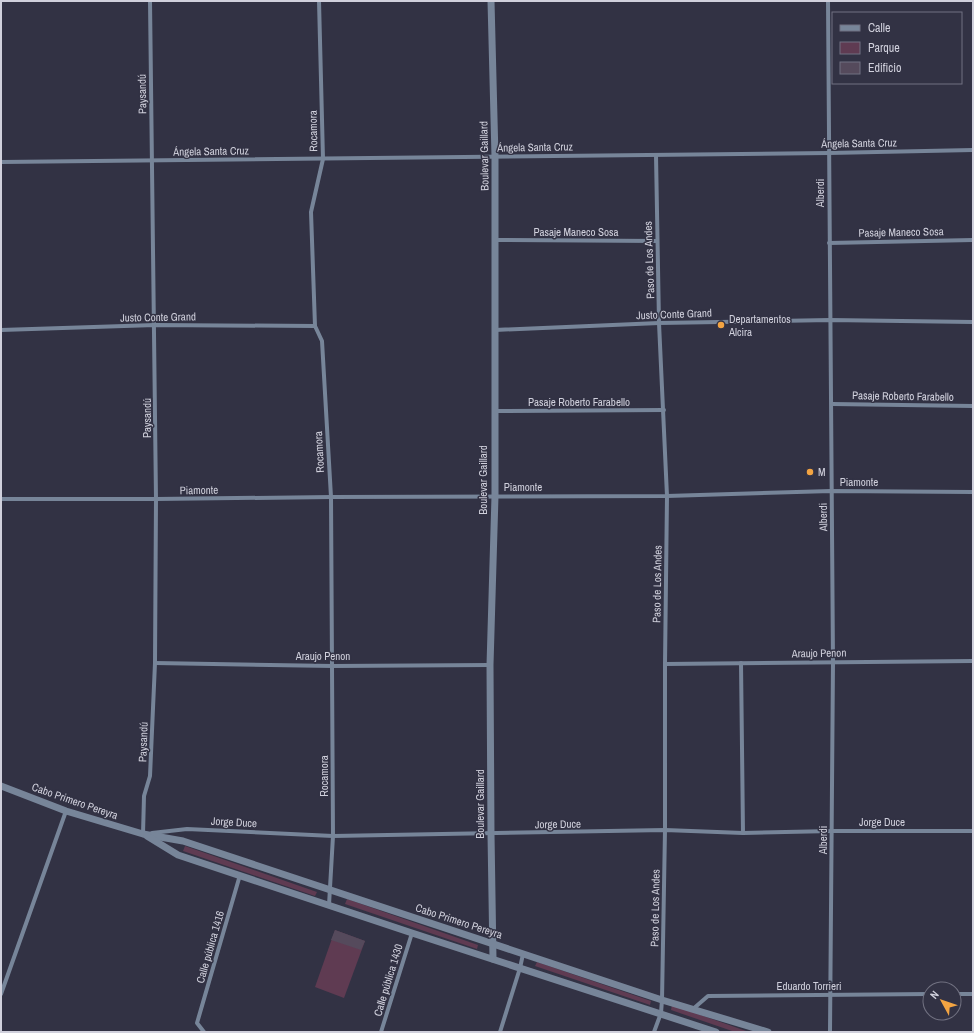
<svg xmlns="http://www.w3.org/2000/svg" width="974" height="1033" viewBox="0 0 974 1033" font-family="'Archivo Narrow',sans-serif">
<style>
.green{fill:#5f3b52}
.building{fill:#554a5c}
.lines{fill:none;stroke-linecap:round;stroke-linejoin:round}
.minor{stroke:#778599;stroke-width:4}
.tertiary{stroke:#778599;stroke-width:7}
.poi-dot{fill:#f3a442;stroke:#323244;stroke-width:1.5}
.labels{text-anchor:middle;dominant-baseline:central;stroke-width:3;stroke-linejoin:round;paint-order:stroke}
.street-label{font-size:11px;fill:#d0d0dc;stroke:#323244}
.poi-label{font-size:11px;fill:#d0d0dc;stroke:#323244;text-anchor:start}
</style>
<rect width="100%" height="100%" fill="#323244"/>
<g class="green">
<path d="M 185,846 L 317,892 L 315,896 L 183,851 Z"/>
<path d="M 347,899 L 478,945 L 477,949 L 345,904 Z"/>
<path d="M 335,930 L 365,941 L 344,998 L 315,987 Z"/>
<path d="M 537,962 L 651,1001 L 650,1005 L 535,966 Z"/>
<path d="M 672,1005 L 749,1032 L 735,1032 L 671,1010 Z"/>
</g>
<path class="building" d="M 335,930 L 365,941 L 361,950 L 331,940 Z"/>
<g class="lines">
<g class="minor">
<path d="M 319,1 L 323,159 L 311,212 L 315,326 L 322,341 L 331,497 L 333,836 L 329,905"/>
<path d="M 828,1 L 833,662 L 830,1032"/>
<path d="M 1,162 L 829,153 L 973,150"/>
<path d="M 495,240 L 657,241"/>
<path d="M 829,243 L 973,240"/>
<path d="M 1,330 L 155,325 L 315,326"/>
<path d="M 495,330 L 659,323 L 830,320 L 973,322"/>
<path d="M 832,404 L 973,406"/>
<path d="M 495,411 L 664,410"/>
<path d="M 1,499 L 156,499 L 331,497 L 667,496 L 831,491 L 973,492"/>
<path d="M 155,663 L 333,666 L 490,665"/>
<path d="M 741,663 L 743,833"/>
<path d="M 665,664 L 973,661"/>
<path d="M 152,833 L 187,829 L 333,836 L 665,830 L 743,833 L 832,831 L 973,831"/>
<path d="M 143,834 L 144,796 L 150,776 L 155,663 L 156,499 L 150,1"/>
<path d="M 1,994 L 66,811"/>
<path d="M 954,994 L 973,994"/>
<path d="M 693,1009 L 708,996 L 930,994"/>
<path d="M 204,1032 L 197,1023 L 240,875"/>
<path d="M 381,1032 L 412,933"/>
<path d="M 500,1032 L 520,968 L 523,954"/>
<path d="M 654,1032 L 661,1013 L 662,1000 L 665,830 L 665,664 L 667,496 L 659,323 L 656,155"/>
</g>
<g class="tertiary">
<path d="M 491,1 L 495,157 L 495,496 L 490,665 L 491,834 L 493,959"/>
<path d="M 1,786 L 66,811 L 143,834 L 183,841 L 662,1000 L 768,1032"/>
<path d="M 147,836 L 178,855 L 412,933 L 716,1032"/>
</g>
</g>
<g class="poi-dot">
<circle cx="721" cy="325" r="4"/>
<circle cx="810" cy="472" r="4"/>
</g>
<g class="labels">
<g class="street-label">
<text transform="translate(142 94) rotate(-91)">Paysandú</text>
<text transform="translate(313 131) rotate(-91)">Rocamora</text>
<text transform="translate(859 143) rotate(-1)">Ángela Santa Cruz</text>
<text transform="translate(535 147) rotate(-1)">Ángela Santa Cruz</text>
<text transform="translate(211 151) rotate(-1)">Ángela Santa Cruz</text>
<text transform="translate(484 156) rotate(-91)">Boulevar Gaillard</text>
<text transform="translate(820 193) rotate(-90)">Alberdi</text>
<text x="576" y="232">Pasaje Maneco Sosa</text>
<text transform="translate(901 232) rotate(-1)">Pasaje Maneco Sosa</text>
<text transform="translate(649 260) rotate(-92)">Paso de Los Andes</text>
<text transform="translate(674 314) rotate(-2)">Justo Conte Grand</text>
<text transform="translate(158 317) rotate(-1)">Justo Conte Grand</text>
<text transform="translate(903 396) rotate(1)">Pasaje Roberto Farabello</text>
<text x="579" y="402">Pasaje Roberto Farabello</text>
<text transform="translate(147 418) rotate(-90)">Paysandú</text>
<text transform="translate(319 452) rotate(-93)">Rocamora</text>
<text transform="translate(483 480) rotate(-90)">Boulevar Gaillard</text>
<text x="859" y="482">Piamonte</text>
<text x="523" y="487">Piamonte</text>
<text transform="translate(199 490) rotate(-1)">Piamonte</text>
<text transform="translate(823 517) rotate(-91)">Alberdi</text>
<text transform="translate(657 584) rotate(-89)">Paso de Los Andes</text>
<text transform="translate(819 653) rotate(-1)">Araujo Penon</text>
<text x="323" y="656">Araujo Penon</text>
<text transform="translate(143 742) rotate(-88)">Paysandú</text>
<text transform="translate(324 776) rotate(-90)">Rocamora</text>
<text transform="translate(75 801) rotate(19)">Cabo Primero Pereyra</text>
<text transform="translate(480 804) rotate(-90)">Boulevar Gaillard</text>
<text transform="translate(234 822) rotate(3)">Jorge Duce</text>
<text x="882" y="822">Jorge Duce</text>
<text transform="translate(558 824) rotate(-1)">Jorge Duce</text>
<text transform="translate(823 840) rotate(-90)">Alberdi</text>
<text transform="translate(655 908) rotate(-89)">Paso de Los Andes</text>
<text transform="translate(459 921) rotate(18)">Cabo Primero Pereyra</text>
<text transform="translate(210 947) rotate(-74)">Calle pública 1416</text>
<text transform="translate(388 980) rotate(-73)">Calle pública 1430</text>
<text x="809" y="986">Eduardo Torrieri</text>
</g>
<g class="poi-label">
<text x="729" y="319">Departamentos<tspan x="729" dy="13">Alcira</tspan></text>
<text x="818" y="472">M</text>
</g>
</g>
<rect width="974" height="1033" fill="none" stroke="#d0d0dc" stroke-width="4"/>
<rect x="832" y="12" width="130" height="72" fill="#323244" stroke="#717181"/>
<rect x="840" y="25" width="20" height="6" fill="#778599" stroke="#717181"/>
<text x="868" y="32" font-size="12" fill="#d0d0dc">Calle</text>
<rect x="840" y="42" width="20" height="12" fill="#5f3b52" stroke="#717181"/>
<text x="868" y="52" font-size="12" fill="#d0d0dc">Parque</text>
<rect x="840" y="62" width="20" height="12" fill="#554a5c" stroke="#717181"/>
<text x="868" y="72" font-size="12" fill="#d0d0dc">Edificio</text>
<g transform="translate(942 1001) rotate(310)"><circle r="19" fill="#323244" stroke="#717181"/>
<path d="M0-3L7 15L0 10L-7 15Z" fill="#f3a442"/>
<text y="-6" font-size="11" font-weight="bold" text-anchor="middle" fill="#d0d0dc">N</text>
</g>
</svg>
